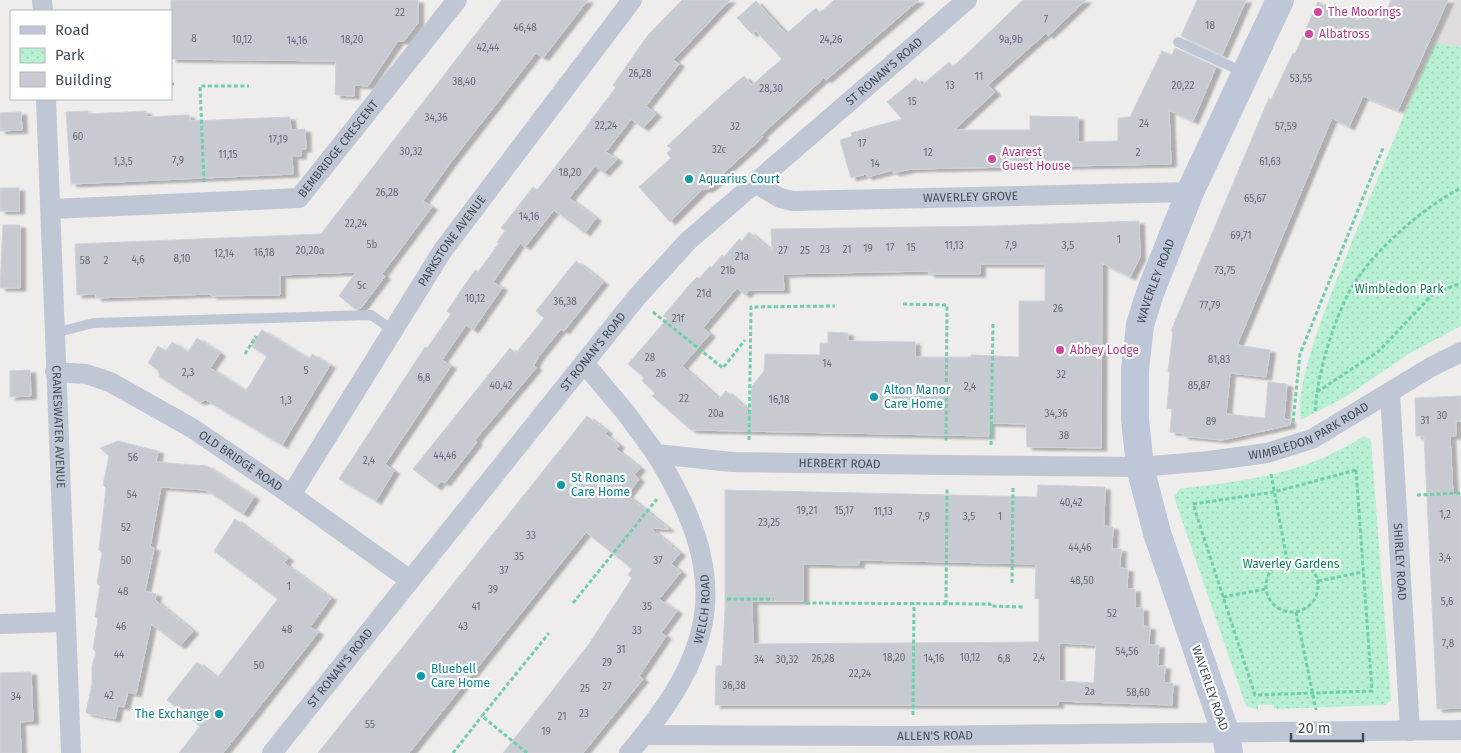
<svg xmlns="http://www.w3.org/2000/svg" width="1461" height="753" viewBox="0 0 1461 753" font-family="'Fira Sans',sans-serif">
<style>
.education{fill:#e0ddde}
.park{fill:url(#park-dots)}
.building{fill:#c8cad2;stroke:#d0d1d8;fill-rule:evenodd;filter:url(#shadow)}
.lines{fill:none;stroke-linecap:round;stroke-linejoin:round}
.path{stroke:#6ecfa9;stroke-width:3;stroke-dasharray:4 2.5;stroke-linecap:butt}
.lane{stroke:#bec7d3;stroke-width:10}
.street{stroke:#bec7d3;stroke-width:20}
.secondary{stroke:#bdc7d7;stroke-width:28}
.hotel-dot{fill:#d1479c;stroke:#fff;stroke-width:2}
.culture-dot{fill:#0f9aa8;stroke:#fff;stroke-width:2}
.labels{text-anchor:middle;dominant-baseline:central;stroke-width:4.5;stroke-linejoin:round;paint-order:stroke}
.number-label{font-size:10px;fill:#656c78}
.hotel-label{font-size:12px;fill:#b23c85;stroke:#fff;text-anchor:start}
.street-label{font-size:12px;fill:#444d5a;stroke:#fff}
.culture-label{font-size:12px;fill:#0d838f;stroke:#fff;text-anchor:start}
.park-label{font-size:12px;fill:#127e52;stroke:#fff}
</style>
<defs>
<pattern id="park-dots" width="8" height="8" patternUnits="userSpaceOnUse" patternTransform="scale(1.25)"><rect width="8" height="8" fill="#b7f0d3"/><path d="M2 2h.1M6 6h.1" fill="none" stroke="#9fcfb7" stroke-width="1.8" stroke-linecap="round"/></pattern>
<filter id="shadow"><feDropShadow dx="5.5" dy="3" stdDeviation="1" flood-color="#0004"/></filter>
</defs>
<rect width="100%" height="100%" fill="#efecec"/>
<path class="education" d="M 1454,0 L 1461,0 L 1461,47 L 1435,43 Z"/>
<g class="park">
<path d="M 1435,43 L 1461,47 L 1461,326 L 1410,353 L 1347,396 L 1301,420 C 1293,378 1337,281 1353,239 C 1380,174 1406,108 1435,43 Z"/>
<path d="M 1364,436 L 1371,441 L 1391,700 L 1385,705 L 1274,709 L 1274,705 L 1258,705 L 1258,710 L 1246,706 L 1174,497 L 1180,489 C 1251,479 1301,476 1364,436 Z"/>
</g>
<g class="building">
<path d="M 171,0 L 418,0 L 418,23 L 404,41 L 398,41 L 368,86 L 354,85 L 354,96 L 335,95 L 336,61 L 171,59 Z"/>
<path d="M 502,0 L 588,0 L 543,58 L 536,53 L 451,162 L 423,201 L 432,207 L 382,274 L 385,276 L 361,308 L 355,309 L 339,296 L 356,272 L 280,275 L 280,295 L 211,296 L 211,294 L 96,298 L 96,294 L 77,295 L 75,244 L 321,234 Z"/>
<path d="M 682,0 L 730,0 L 673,60 L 679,64 L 646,106 L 656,114 L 643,128 L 631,119 L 606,152 L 617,159 L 604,173 L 595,166 L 569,198 L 596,218 L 585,233 L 554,210 L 525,247 L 520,243 L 493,282 L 502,288 L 473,330 L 466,325 L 442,360 L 451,366 L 385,464 L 394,471 L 376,501 L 339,479 L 425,347 L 427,348 L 451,314 L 447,311 L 475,270 L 478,272 L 499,243 L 497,242 L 505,231 L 501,228 L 533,187 L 537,190 L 574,143 L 616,87 L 613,85 L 648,35 Z"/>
<path d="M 834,0 L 919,0 L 826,80 L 824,78 L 761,135 L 763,137 L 718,178 L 717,182 L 708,189 L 703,189 L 670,222 L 639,187 L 671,158 L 667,153 L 672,149 L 667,146 L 724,93 L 744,76 L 752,85 L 782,59 L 755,30 L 752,34 L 737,18 L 756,1 L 786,34 L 816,8 L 820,13 Z"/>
<path d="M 1023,0 L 1086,0 L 1048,36 L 1046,33 L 988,85 L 995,92 L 954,130 L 1030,130 L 1030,116 L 1078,117 L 1078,142 L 1118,141 L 1118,118 L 1130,117 L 1162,51 L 1172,55 L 1175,48 L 1216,67 L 1193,121 L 1169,110 L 1171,164 L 911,169 L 893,173 L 893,170 L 867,177 L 866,174 L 851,178 L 840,140 L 852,136 L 851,133 L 902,119 L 887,102 L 916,78 L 922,85 L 949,62 L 953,67 Z"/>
<path d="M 1197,0 L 1246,0 L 1222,55 L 1181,36 Z"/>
<path d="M 1391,0 L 1448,0 L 1398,110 L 1363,96 L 1349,127 L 1332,118 L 1237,345 L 1270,350 L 1266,377 L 1230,373 L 1226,414 L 1265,418 L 1268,382 L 1287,384 L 1284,419 L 1290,420 L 1290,425 L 1222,440 L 1183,436 L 1183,433 L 1170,432 L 1172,409 L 1167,408 L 1170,372 L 1168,372 L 1173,332 L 1171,331 L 1269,98 L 1271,100 L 1293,53 L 1295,54 L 1318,2 L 1358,20 L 1362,11 L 1382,20 Z"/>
<path d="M 88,111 L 88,114 L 146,111 L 146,117 L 189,115 L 190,121 L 290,117 L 291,130 L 305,129 L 306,149 L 301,149 L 301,156 L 292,156 L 293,174 L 71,184 L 66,112 Z"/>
<path d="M 21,112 L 22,130 L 0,131 L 0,113 Z"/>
<rect x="0" y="188" width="19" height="23"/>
<path d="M 1139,221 L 1140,257 L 1130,277 L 1102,263 L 1101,448 L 1027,447 L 1026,424 L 989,423 L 989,436 L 691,430 L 652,396 L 655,393 L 642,381 L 644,378 L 628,364 L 667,319 L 663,316 L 686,289 L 697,277 L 699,279 L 710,266 L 711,268 L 722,255 L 724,257 L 739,239 L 742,241 L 749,232 L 772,251 L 771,229 L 993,226 ZM 980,264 L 1045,264 L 1045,301 L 1019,301 L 1019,357 L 971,355 L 971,357 L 915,357 L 915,342 L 848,341 L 848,333 L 828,332 L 828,343 L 820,343 L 820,355 L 765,354 L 764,371 L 752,386 L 751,413 L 726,391 L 719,399 L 682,366 L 710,334 L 703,328 L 737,288 L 745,295 L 750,290 L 784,290 L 783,274 L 929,271 L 929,274 L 980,274 Z"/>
<path d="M 3,225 L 20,225 L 20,288 L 0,288 Z"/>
<path d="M 576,261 L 603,282 L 564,331 L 561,329 L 538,357 L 534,365 L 536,368 L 475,440 L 477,442 L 445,483 L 441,481 L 436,487 L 413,469 L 510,348 L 516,353 L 544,318 L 536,311 Z"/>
<path d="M 262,330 L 309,359 L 312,354 L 330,365 L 282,445 L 206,400 L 199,402 L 160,377 L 158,370 L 148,363 L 158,346 L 166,351 L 172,342 L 188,352 L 197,338 L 220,353 L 210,368 L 246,391 L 267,356 L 251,346 Z"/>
<path d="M 30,370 L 31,396 L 10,397 L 10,371 Z"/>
<path d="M 1461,396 L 1461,421 L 1456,421 L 1456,436 L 1450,436 L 1453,495 L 1461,494 L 1461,708 L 1437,709 L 1424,436 L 1416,436 L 1415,398 Z"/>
<path d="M 587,416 L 607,431 L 605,434 L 619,445 L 616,449 L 640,468 L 634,475 L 639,479 L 627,495 L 669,529 L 650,528 L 680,553 L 671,564 L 681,572 L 659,599 L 677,611 L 661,633 L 666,636 L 639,676 L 643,679 L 583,753 L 503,753 L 589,644 L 632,578 L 628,575 L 632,569 L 586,532 L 409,753 L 318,753 Z"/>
<path d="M 118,441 L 158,451 L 156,462 L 207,466 L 254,497 L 243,514 L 206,490 L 161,487 L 150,547 L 154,548 L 145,591 L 156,594 L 155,600 L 193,631 L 180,646 L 151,624 L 136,694 L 128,692 L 124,707 L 118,706 L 115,719 L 86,713 L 92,684 L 92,666 L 96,652 L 93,649 L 98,619 L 95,616 L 100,586 L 97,583 L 102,553 L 99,550 L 106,488 L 103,485 L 109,456 L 100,448 Z"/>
<path d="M 1038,485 L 1105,487 L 1104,526 L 1113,527 L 1112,549 L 1121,549 L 1120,568 L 1128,569 L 1127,589 L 1135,589 L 1135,608 L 1143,608 L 1143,626 L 1150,627 L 1149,645 L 1159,645 L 1158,666 L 1165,666 L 1164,683 L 1173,683 L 1172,705 L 1058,701 L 1058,705 L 715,705 L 716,666 L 722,666 L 725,609 L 725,490 L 1037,497 ZM 859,560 L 1036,564 L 1035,598 L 1039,599 L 1039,642 L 753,644 L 752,601 L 803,601 L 803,564 L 859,565 ZM 1059,643 L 1096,645 L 1094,683 L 1059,681 Z"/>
<path d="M 235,519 L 288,558 L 284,563 L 331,598 L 310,627 L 318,632 L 317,634 L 223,753 L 179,753 L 200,726 L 167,700 L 197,662 L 217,678 L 278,599 L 214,551 Z"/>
<path d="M 31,672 L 33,721 L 20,722 L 21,753 L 0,753 L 0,673 Z"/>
</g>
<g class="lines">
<g class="path">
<path d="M 171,84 L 174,84"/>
<path d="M 204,182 L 200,86 L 249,86"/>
<path d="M 903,304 L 947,305 L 946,443"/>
<path d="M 653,312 L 723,368 L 745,340"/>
<path d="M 245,354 L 256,336"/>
<path d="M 1317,392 C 1323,358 1333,325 1348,294 C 1368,255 1423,207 1461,188"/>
<path d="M 1315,411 L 1317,392 L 1379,351 L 1433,294 L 1461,283"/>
<path d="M 1293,422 L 1300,354 L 1383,148"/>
<path d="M 749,440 L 751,307 L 835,306"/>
<path d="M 991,445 L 993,324"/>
<path d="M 1356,470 L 1372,691 L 1255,695 L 1193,504 L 1274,492 Z"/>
<path d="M 1271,474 L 1287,560"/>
<path d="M 1417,495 L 1461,493"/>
<circle cx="1292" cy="586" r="26"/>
<path d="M 1318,581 L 1363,572"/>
<path d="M 1012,583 L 1013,487"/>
<path d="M 1223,597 L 1265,589"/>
<path d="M 727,599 L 774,599"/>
<path d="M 573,603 L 657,499"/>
<path d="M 806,603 L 990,604 L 990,606 L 1023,607"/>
<path d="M 946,604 L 947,487"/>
<path d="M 1296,612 L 1316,710"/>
<path d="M 913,715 L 914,604"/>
<path d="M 453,753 L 482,716"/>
<path d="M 527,753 L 482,716 L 549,633"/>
</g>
<g class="lane">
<path d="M 1178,42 L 1245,73"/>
<path d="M 54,333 L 94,323 L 371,315 L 394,331"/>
</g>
<g class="street">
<path d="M 42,0 L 43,11"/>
<path id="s1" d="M 46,99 L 71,753"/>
<path id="s2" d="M 755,183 L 780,198 L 793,201 L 1190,192"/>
<path id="s3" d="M 51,209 L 299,198 L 457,0"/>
<path id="s4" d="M 584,363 L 626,413 L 656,454 L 732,462 L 946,465 L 1140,467 L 1209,461 L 1267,453 L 1312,439 L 1431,367 L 1461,352"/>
<path id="s5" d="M 55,372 L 86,374 L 110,382 L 192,428 L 291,495 L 410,580"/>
<path id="s6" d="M 1390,393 L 1410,731"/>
<path id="s7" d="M 291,495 L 443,250 L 632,0"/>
<path d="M 0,624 L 65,622"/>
<path id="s8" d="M 644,735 L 913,736 L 1461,730"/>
<path id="s9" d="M 272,753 L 636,298 L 688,241 L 967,0"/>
<path id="s10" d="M 629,753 C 721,646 730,575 656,454"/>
</g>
<path class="secondary" id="s11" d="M 1229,753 L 1226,734 L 1157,533 L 1140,467 L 1135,419 L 1135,370 L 1140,325 L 1150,293 L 1190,192 L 1280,0"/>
</g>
<g class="hotel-dot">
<circle cx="1318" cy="12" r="5"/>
<circle cx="1309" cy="34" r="5"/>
<circle cx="992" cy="159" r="5"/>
<circle cx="1060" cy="350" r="5"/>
</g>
<g class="culture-dot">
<circle cx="689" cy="179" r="5"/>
<circle cx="874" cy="397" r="5"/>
<circle cx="561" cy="485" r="5"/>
<circle cx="421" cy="676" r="5"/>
<circle cx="219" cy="714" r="5"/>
</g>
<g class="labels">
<g class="number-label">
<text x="400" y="13">22</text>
<text x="1046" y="20">7</text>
<text x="1210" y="26">18</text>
<text x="525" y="28">46,48</text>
<text x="194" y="39">8</text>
<text x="242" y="40">10,12</text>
<text x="352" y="40">18,20</text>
<text x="831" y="40">24,26</text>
<text x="1011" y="40">9a,9b</text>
<text x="297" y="41">14,16</text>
<text x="488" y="48">42,44</text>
<text x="640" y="74">26,28</text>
<text x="979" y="77">11</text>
<text x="1301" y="79">53,55</text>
<text x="464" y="82">38,40</text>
<text x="950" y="86">13</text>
<text x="1183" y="86">20,22</text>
<text x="771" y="89">28,30</text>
<text x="912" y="102">15</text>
<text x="436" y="118">34,36</text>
<text x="1144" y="124">24</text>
<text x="606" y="126">22,24</text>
<text x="735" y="127">32</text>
<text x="1286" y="127">57,59</text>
<text x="78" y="137">60</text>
<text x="278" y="140">17,19</text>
<text x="862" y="144">17</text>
<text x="719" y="150">32c</text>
<text x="411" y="152">30,32</text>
<text x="928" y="153">12</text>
<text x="1138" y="153">2</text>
<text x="228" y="155">11,15</text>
<text x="178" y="161">7,9</text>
<text x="123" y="162">1,3,5</text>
<text x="1270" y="162">61,63</text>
<text x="875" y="164">14</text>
<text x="570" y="173">18,20</text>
<text x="387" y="193">26,28</text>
<text x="1255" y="199">65,67</text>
<text x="529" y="217">14,16</text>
<text x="356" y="224">22,24</text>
<text x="1241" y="236">69,71</text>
<text x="1119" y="240">1</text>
<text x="372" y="245">5b</text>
<text x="954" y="246">11,13</text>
<text x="1011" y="246">7,9</text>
<text x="1068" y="246">3,5</text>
<text x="890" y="248">17</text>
<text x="911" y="248">15</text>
<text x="868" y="249">19</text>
<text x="825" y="250">23</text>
<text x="847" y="250">21</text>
<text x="310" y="251">20,20a</text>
<text x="783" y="251">27</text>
<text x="805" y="251">25</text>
<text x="264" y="253">16,18</text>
<text x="224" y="254">12,14</text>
<text x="742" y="257">21a</text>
<text x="182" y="259">8,10</text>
<text x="138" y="260">4,6</text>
<text x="85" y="261">58</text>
<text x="106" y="261">2</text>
<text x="728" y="271">21b</text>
<text x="1225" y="271">73,75</text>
<text x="362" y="286">5c</text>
<text x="704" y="294">21d</text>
<text x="475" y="299">10,12</text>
<text x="565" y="302">36,38</text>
<text x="1210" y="306">77,79</text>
<text x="1058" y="309">26</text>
<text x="678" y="319">21f</text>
<text x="650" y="358">28</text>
<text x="1219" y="360">81,83</text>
<text x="827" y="364">14</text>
<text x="306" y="371">5</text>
<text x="188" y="373">2,3</text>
<text x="661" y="374">26</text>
<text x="1061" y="375">32</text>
<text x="424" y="378">6,8</text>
<text x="501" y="386">40,42</text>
<text x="1199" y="386">85,87</text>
<text x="970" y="387">2,4</text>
<text x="684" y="399">22</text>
<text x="779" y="400">16,18</text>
<text x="286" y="401">1,3</text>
<text x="716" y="414">20a</text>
<text x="1056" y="414">34,36</text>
<text x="1442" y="416">30</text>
<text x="1425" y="421">31</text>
<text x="1211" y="422">89</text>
<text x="1064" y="436">38</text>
<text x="445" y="456">44,46</text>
<text x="133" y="458">56</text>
<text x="369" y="461">2,4</text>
<text x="132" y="495">54</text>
<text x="1071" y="503">40,42</text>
<text x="807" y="511">19,21</text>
<text x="844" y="511">15,17</text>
<text x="883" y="512">11,13</text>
<text x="1445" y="515">1,2</text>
<text x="924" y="517">7,9</text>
<text x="969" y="517">3,5</text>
<text x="1000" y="517">1</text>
<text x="769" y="523">23,25</text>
<text x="126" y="528">52</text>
<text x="531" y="536">33</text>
<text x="1080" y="548">44,46</text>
<text x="519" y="557">35</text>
<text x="1445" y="558">3,4</text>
<text x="126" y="561">50</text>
<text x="658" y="561">37</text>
<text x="504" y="571">37</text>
<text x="1082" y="581">48,50</text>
<text x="289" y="587">1</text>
<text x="493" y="590">39</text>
<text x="123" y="592">48</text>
<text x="1447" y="602">5,6</text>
<text x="476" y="607">41</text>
<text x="647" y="607">35</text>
<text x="1112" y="614">52</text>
<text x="121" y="627">46</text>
<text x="463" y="627">43</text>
<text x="287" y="630">48</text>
<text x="637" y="631">33</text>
<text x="1448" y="644">7,8</text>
<text x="621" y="650">31</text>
<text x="1127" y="652">54,56</text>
<text x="119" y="655">44</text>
<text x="894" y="658">18,20</text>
<text x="970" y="658">10,12</text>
<text x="1039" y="658">2,4</text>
<text x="823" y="659">26,28</text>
<text x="934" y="659">14,16</text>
<text x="1004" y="659">6,8</text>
<text x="759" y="660">34</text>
<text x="787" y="660">30,32</text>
<text x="607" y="663">29</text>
<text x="259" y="666">50</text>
<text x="860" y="674">22,24</text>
<text x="734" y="686">36,38</text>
<text x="607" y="687">27</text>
<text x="585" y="689">25</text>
<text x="1090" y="692">2a</text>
<text x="1138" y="693">58,60</text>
<text x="109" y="696">42</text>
<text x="16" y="697">34</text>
<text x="584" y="714">23</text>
<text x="562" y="717">21</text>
<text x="370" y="725">55</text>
<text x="546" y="732">19</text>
</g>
<g class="hotel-label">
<text x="1328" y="12">The Moorings</text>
<text x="1319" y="34">Albatross</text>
<text x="1002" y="152">Avarest<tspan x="1002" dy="14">Guest House</tspan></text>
<text x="1070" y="350">Abbey Lodge</text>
</g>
<g class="street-label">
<text stroke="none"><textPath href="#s9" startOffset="919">ST RONAN'S ROAD</textPath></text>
<text stroke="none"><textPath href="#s3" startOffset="311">BEMBRIDGE CRESCENT</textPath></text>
<text stroke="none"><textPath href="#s2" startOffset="220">WAVERLEY GROVE</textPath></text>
<text stroke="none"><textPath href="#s7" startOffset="301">PARKSTONE AVENUE</textPath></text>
<text stroke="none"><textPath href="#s11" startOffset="489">WAVERLEY ROAD</textPath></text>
<text stroke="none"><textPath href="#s9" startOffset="514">ST RONAN'S ROAD</textPath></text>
<text stroke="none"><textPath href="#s1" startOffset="328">CRANESWATER AVENUE</textPath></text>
<text stroke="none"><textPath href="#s4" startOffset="775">WIMBLEDON PARK ROAD</textPath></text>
<text stroke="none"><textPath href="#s5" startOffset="209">OLD BRIDGE ROAD</textPath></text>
<text stroke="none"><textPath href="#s4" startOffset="300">HERBERT ROAD</textPath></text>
<text stroke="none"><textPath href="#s6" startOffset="169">SHIRLEY ROAD</textPath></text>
<text stroke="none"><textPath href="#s10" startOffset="165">WELCH ROAD</textPath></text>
<text stroke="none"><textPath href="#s9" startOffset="109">ST RONAN'S ROAD</textPath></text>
<text transform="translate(1210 688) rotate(71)">WAVERLEY ROAD</text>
<text stroke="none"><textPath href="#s8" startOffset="291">ALLEN'S ROAD</textPath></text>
</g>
<g class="culture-label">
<text x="699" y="179">Aquarius Court</text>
<text x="884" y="390">Alton Manor<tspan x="884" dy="14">Care Home</tspan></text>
<text x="571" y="478">St Ronans<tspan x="571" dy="14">Care Home</tspan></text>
<text x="431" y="669">Bluebell<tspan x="431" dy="14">Care Home</tspan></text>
<text x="209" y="714" text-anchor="end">The Exchange</text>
</g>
<g class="park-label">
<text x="1399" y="289">Wimbledon Park</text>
<text x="1291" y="564">Waverley Gardens</text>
</g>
</g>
<rect x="10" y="10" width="162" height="90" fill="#ffffff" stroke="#b4b8bd"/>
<rect x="20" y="26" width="25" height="8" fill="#bdc7d7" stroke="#b4b8bd"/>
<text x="55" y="35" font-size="15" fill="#444d5a">Road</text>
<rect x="20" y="48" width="25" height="15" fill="url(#park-dots)" stroke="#b4b8bd"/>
<text x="55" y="60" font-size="15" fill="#444d5a">Park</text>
<rect x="20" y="72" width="25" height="15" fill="#c8cad2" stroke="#b4b8bd"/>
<text x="55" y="85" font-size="15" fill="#444d5a">Building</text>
<path d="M1291 733v8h72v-8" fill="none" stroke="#444d5a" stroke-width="2.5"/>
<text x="1298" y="733" font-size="15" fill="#444d5a" stroke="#ffffff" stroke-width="4" paint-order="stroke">20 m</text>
</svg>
